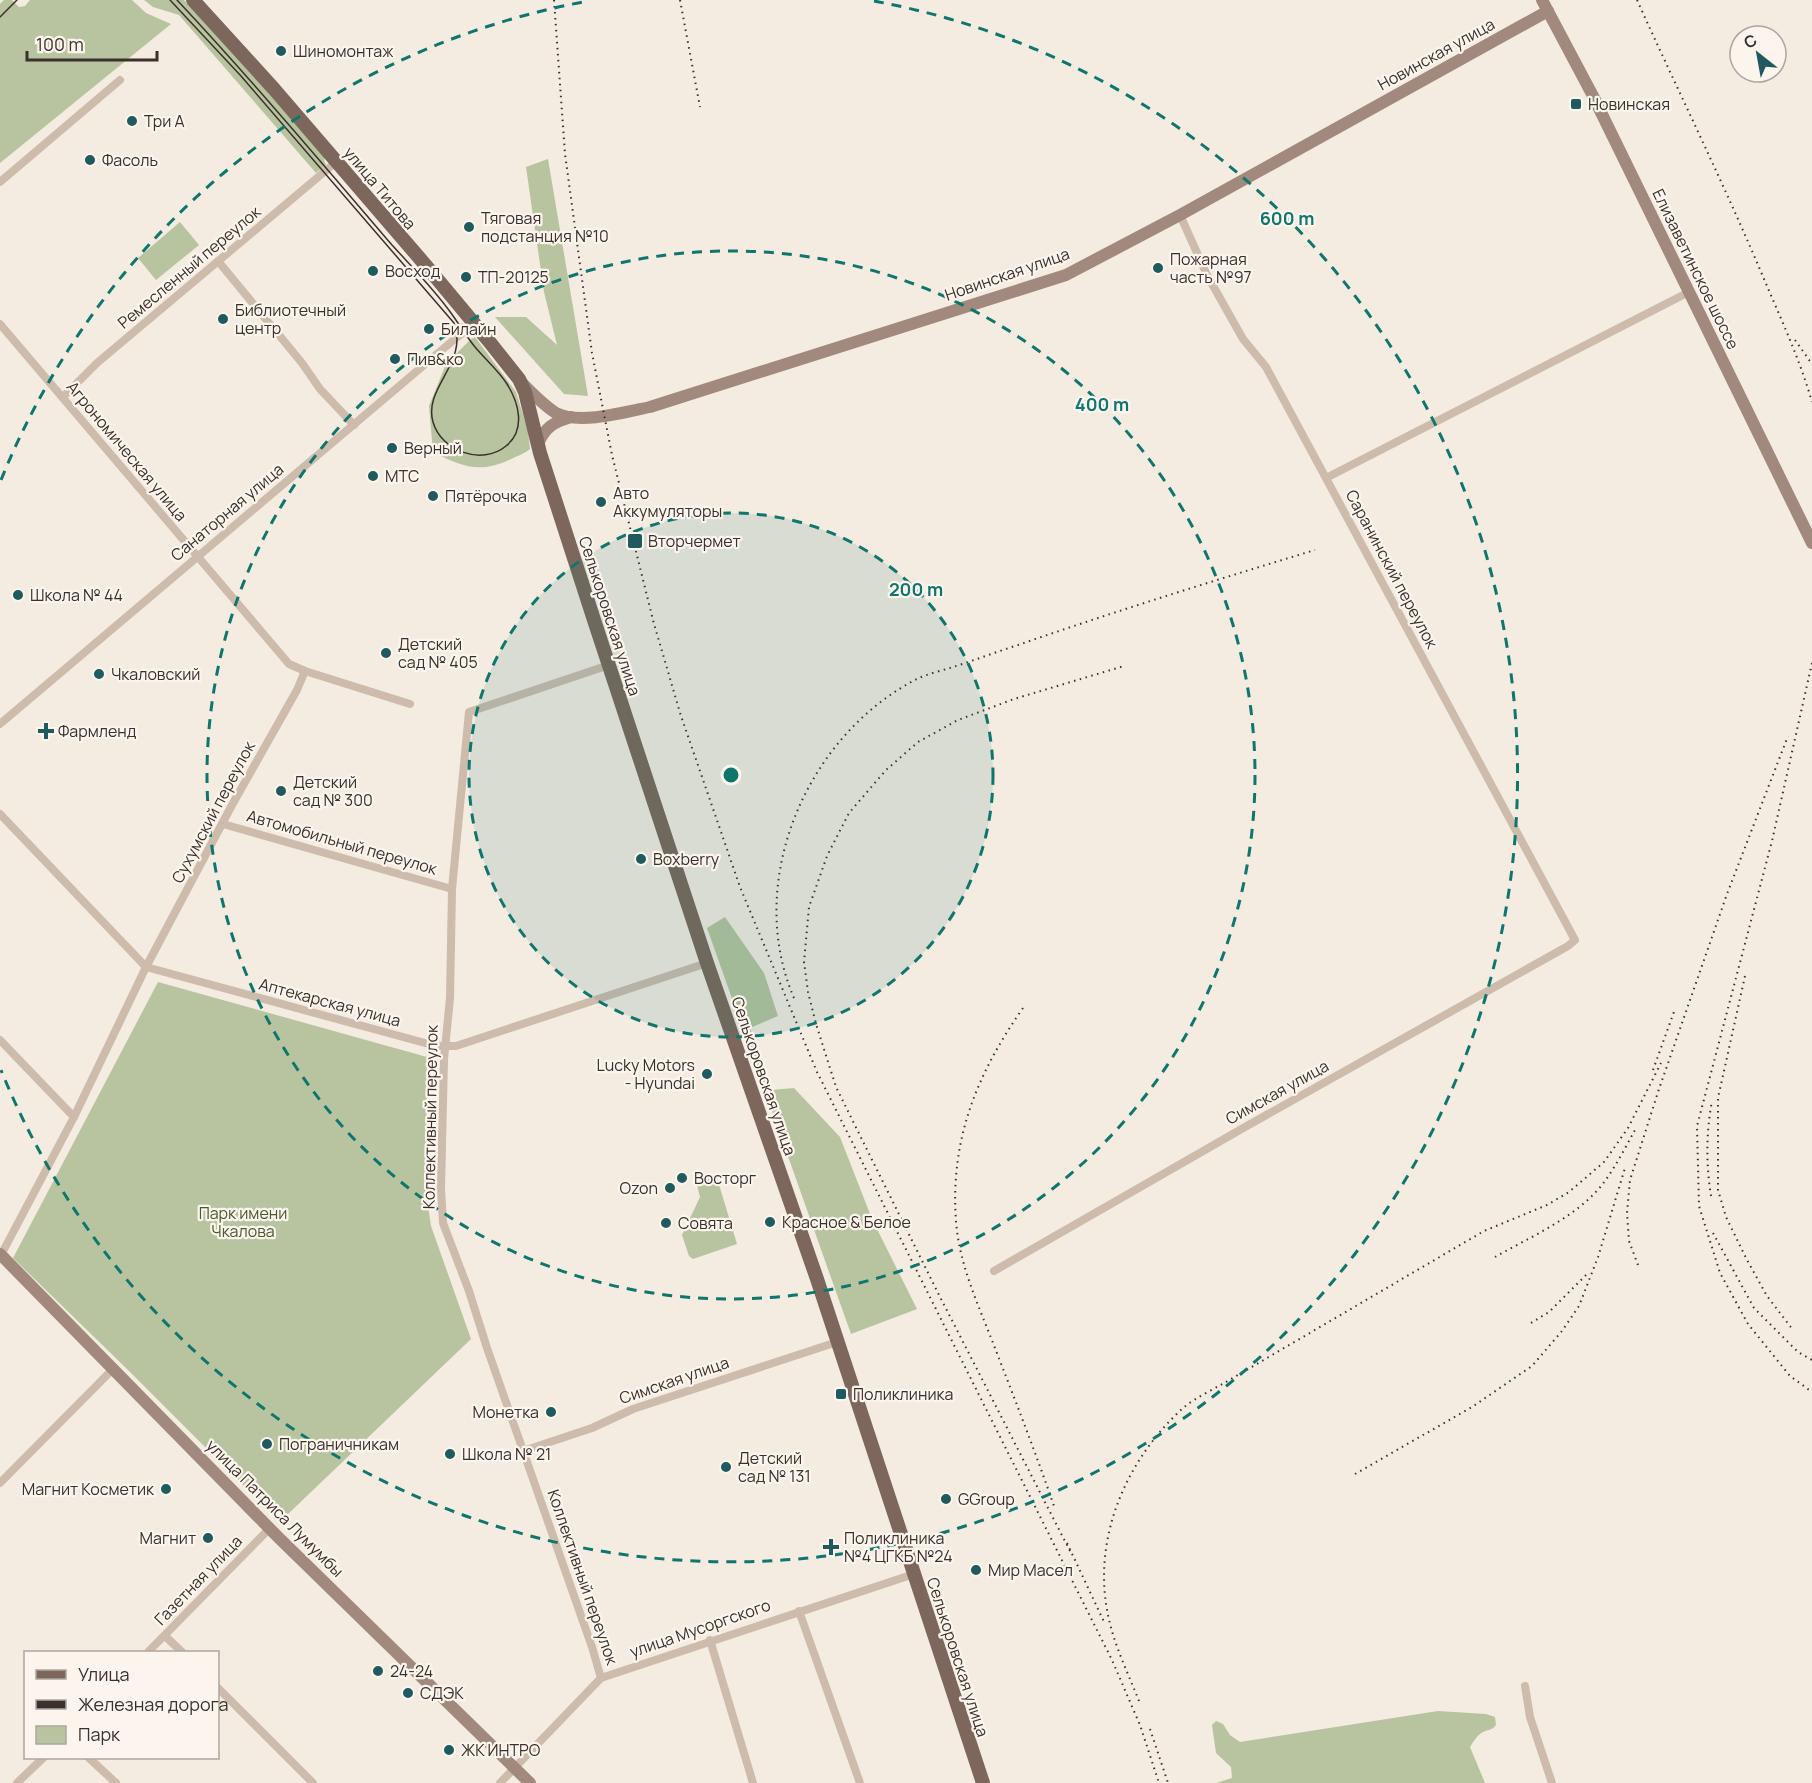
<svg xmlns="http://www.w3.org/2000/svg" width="1812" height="1783" viewBox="0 0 1812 1783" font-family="Manrope,sans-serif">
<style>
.green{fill:#b8c4a0}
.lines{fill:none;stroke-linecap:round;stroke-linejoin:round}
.street{stroke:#cdbbac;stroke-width:8}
.secondary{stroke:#a18a7d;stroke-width:12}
.primary{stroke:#7d675c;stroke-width:14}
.tram{stroke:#3b302b;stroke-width:1.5}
.rail{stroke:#3b302b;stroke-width:2;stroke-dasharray:1.5 4.5;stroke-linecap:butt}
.ring{fill:none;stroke:#0f766e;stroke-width:3;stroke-dasharray:10 8}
.poi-dot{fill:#1f5a5e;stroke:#fbf5ee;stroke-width:2}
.labels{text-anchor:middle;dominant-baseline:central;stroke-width:4.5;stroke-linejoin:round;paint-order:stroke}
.poi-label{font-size:16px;fill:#3b302b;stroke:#fbf5ee;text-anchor:start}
.street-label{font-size:16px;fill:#3b302b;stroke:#fbf5ee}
.park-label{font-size:16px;fill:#4a5a2e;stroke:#fbf5ee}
.centre{fill:#0f766e;stroke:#fbf5ee;stroke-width:3}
.ring-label{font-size:18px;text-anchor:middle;font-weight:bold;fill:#0f766e;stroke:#fbf5ee;stroke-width:4.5;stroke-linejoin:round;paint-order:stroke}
</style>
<rect width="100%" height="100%" fill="#f4ebe1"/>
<g class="green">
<path d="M 4,0 L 12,0 L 19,7 L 25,6 L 30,0 L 132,0 L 146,13 L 171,24 L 0,163 L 0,4 Z"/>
<path d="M 144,0 L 184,0 L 250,69 L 326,157 L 324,160 L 326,165 L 316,173 L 179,15 L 153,7 Z"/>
<path d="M 548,159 L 588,396 L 564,394 L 495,317 L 526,317 L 557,345 L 544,292 L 526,167 Z"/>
<path d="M 180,222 L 199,245 L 156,280 L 138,258 Z"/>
<path d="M 475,337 L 516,392 L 528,431 L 530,449 C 524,454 517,456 509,460 C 479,474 461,466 433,452 L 429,406 L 446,364 L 471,339 Z"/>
<path d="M 725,917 L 764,973 L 778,1016 L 750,1028 L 771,1090 L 794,1088 L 840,1137 L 872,1219 L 917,1309 L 851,1334 L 707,928 Z"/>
<path d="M 158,982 L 427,1057 L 426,1192 L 431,1226 L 471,1339 L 288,1514 L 275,1511 L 253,1495 L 128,1370 L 13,1258 Z"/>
<path d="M 711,1177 L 717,1178 L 737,1244 L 693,1259 L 689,1256 L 682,1235 L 700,1197 L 697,1185 L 700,1181 Z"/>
<path d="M 1438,1711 L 1486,1714 L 1495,1717 L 1496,1725 C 1491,1731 1489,1729 1483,1732 C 1477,1735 1474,1741 1470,1747 L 1485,1783 L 1216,1783 L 1232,1778 L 1231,1767 L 1216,1753 L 1212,1725 L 1216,1721 L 1223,1724 L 1230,1735 L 1240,1742 Z"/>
</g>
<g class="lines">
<g class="street">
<path d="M 0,182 L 120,80"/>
<path d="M 218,261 L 302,363 L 320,389 L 354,425"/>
<path d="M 0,324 L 289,664 L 305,671 L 410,704"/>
<path d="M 63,397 L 97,363 L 336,162"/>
<path d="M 1326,478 L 1689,292"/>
<path d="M 0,724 L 456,338 L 475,324"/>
<path d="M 0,814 L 146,967 L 436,1046 L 456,1046 L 707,963"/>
<path d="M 223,824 L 452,889"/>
<path d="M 0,1040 L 74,1117"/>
<path d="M 0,1257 L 74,1117 L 146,967 L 232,805 L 297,690 L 305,671"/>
<path d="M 994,1271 L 1245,1127 L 1568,946 L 1575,940 L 1266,367 L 1243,339 L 1207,275 L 1180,215"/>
<path d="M 523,1451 L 592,1428 L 633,1409 L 837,1342"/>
<path d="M 0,1483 L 114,1368"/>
<path d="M 799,1611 L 860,1783"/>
<path d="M 165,1636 L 182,1652"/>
<path d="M 710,1640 L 753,1783"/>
<path d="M 148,1652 L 270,1528"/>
<path d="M 601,1678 L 592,1647 L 487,1348 L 469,1291 L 443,1223 L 441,1188 L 444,1059 L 450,998 L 452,889 L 469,712 L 609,665"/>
<path d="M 1525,1686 L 1530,1717 L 1552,1783"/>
<path d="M 218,1688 L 313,1783"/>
<path d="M 89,1758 L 116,1783"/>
<path d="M 17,1783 L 43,1758"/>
<path d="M 500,1783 L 601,1678 L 914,1574"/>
</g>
<g class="secondary">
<path d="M 1542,0 L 1593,96 L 1812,543"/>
<path d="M 520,381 C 531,392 543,405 556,413 C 579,425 626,412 650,407 L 1066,275 L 1180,215 L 1548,11"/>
<path d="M 538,444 C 545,427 554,422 571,417"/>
<path d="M 0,1254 L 279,1538 L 530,1783"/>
</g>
<path class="primary" d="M 193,0 L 274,89 L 428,268 L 488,340 L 519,379 L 525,392 L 540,453 L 594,620 L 707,963 L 817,1279 L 983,1783"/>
<g class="tram">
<path d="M 170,0 L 241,76 L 454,323 C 469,363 423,387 433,422 C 441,451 482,466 506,446 C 526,430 519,403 507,384 C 499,371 485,359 475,347 C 466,336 459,324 451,313 C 434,289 412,267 392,245 C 321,162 251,79 177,0"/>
<path d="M 0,17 L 17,0"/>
</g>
<g class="rail">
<path d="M 554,0 L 565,154 L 592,353 L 612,455 L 654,624 L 681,716 L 740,887 L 817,1072 L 1112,1660 L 1140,1725 L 1159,1783"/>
<path d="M 680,0 L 700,107"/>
<path d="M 1637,0 C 1679,93 1724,184 1764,279 C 1781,319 1800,360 1812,402"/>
<path d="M 1795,340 L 1812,364"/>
<path d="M 1812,663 L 1772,841 L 1697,1126 L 1699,1206 L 1720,1273 L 1748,1324 L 1790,1376 L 1812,1392"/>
<path d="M 1745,976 L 1718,1098 L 1718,1190 L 1726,1217 L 1746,1258 L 1767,1296 L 1793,1330"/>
<path d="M 794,998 C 744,882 806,737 915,680 C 926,674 941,671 953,667 C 975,660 996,652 1018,645 C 1116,611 1216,580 1315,550"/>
<path d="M 1023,1008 C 977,1074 950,1139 956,1221 C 959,1264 978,1304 993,1343 C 1014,1397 1035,1451 1054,1506"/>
<path d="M 1653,1070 L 1675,1009"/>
<path d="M 1711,1196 C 1706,1164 1706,1133 1712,1101"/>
<path d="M 1713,1233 L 1754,1308 L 1798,1352 L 1812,1360"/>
<path d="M 1495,1257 C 1532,1236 1575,1218 1602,1185 C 1615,1168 1625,1148 1635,1130"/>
<path d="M 1638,1265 L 1629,1241 L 1627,1213 L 1630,1180 L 1659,1089 L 1727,894 L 1788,736"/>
<path d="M 1531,1323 L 1549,1312 L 1589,1272"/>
<path d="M 1355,1474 L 1472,1407 L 1532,1366 L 1562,1331 L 1579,1306 L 1598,1257 L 1625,1168"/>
<path d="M 1067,1543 L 1105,1624"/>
<path d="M 1070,1551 L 938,1293 L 836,1087 L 816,1024 L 808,992 L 804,962 L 809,907 L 827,856 L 849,813 L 886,770 L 918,742 L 958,720 L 1014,699 L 1124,666"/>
<path d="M 1139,1701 C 1128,1673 1114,1645 1108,1615 C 1092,1538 1126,1460 1183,1408 C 1195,1398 1212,1390 1226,1382 L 1484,1231 L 1547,1205 L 1569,1192 L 1604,1162 L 1628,1128 L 1661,1063"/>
<path d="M 1150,1729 L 1168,1783"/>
</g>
</g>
<circle cx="731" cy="775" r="262" fill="#0f766e" fill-opacity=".12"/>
<g class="ring">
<circle cx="731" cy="775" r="262"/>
<circle cx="731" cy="775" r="524"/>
<path d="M1 480A787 787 0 0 1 588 1M874 1A787 787 0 1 1 1 1070"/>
</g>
<g class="poi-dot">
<circle cx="281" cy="51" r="6"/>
<rect x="1570" y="98" width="12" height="12" rx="3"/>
<circle cx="132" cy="121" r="6"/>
<circle cx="90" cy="160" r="6"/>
<circle cx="469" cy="227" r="6"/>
<circle cx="1158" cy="268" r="6"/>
<circle cx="373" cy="271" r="6"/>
<circle cx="466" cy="277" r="6"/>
<circle cx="223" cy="319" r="6"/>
<circle cx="429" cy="329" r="6"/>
<circle cx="395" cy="359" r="6"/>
<circle cx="392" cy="448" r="6"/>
<circle cx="373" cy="476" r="6"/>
<circle cx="433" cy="496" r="6"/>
<circle cx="601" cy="502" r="6"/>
<rect x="627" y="533" width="16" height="16" rx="3"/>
<circle cx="18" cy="595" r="6"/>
<circle cx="386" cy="653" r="6"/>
<circle cx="99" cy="674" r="6"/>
<path d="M43 722h6v6h6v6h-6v6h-6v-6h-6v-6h6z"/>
<circle cx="281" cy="791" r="6"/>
<circle cx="641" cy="859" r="6"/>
<circle cx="707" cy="1074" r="6"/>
<circle cx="682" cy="1178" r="6"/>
<circle cx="670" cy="1188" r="6"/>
<circle cx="770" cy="1222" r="6"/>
<circle cx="666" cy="1223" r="6"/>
<rect x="835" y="1388" width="12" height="12" rx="3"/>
<circle cx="551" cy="1412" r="6"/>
<circle cx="267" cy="1444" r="6"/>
<circle cx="450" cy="1454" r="6"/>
<circle cx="726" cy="1467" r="6"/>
<circle cx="166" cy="1489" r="6"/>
<circle cx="946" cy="1499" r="6"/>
<circle cx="208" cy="1538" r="6"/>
<path d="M828 1538h6v6h6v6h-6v6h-6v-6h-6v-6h6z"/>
<circle cx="976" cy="1570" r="6"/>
<circle cx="378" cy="1671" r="6"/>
<circle cx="408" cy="1693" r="6"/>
<circle cx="449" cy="1750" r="6"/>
</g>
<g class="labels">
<g class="poi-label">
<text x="293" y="51">Шиномонтаж</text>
<text x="1588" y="104">Новинская</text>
<text x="144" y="121">Три А</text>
<text x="102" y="160">Фасоль</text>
<text x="481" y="218">Тяговая<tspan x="481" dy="18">подстанция №10</tspan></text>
<text x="1170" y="259">Пожарная<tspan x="1170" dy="18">часть №97</tspan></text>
<text x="385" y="271">Восход</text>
<text x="478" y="277">ТП-20125</text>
<text x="235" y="310">Библиотечный<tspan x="235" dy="18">центр</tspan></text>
<text x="441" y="329">Билайн</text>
<text x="407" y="359">Пив&amp;ко</text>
<text x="404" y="448">Верный</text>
<text x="385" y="476">МТС</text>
<text x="613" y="493">Авто<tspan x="613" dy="18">Аккумуляторы</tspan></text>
<text x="445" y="496">Пятёрочка</text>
<text x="648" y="541">Вторчермет</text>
<text x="30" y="595">Школа № 44</text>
<text x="398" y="644">Детский<tspan x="398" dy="18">сад № 405</tspan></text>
<text x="111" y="674">Чкаловский</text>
<text x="58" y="731">Фармленд</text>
<text x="293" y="782">Детский<tspan x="293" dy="18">сад № 300</tspan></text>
<text x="653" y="859">Boxberry</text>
<text x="695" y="1065" text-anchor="end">Lucky Motors<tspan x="695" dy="18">- Hyundai</tspan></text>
<text x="694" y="1178">Восторг</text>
<text x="658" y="1188" text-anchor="end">Ozon</text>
<text x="782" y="1222">Красное &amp; Белое</text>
<text x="678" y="1223">Совята</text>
<text x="853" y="1394">Поликлиника</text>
<text x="539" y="1412" text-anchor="end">Монетка</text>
<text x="279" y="1444">Пограничникам</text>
<text x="462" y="1454">Школа № 21</text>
<text x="738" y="1458">Детский<tspan x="738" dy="18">сад № 131</tspan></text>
<text x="154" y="1489" text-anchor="end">Магнит Косметик</text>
<text x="958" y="1499">GGroup</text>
<text x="196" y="1538" text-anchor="end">Магнит</text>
<text x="844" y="1538">Поликлиника<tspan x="844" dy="18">№4 ЦГКБ №24</tspan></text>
<text x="988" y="1570">Мир Масел</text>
<text x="390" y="1671">24-24</text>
<text x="420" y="1693">СДЭК</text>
<text x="461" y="1750">ЖК ИНТРО</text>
</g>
<g class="street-label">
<text transform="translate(1436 54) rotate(-29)">Новинская улица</text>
<text transform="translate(380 188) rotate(50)">улица Титова</text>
<text transform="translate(189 267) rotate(-40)">Ремесленный переулок</text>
<text transform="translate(1696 269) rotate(64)">Елизаветинское шоссе</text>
<text transform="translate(1007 274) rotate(-19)">Новинская улица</text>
<text transform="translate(127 451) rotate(50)">Агрономическая улица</text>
<text transform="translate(227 512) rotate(-40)">Санаторная улица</text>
<text transform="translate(1392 569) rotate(62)">Саранинский переулок</text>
<text transform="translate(610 616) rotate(72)">Селькоровская улица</text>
<text transform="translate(213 812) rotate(-62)">Сухумский переулок</text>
<text transform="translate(342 842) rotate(16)">Автомобильный переулок</text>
<text transform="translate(330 1002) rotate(15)">Аптекарская улица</text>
<text transform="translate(764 1076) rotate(71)">Селькоровская улица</text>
<text transform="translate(1277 1092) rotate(-29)">Симская улица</text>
<text transform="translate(430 1117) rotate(-89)">Коллективный переулок</text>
<text transform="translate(674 1380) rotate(-19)">Симская улица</text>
<text transform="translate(275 1508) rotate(45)">улица Патриса Лумумбы</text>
<text transform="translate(583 1577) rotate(71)">Коллективный переулок</text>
<text transform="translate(198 1580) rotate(-46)">Газетная улица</text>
<text transform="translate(700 1628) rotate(-19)">улица Мусоргского</text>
<text transform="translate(958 1657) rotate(72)">Селькоровская улица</text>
</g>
<g class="park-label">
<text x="243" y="1213">Парк имени<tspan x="243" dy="18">Чкалова</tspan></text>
</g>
</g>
<circle cx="731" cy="775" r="9" class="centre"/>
<g class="ring-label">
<text x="1287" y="225">600 m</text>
<text x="1102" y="411">400 m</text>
<text x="916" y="596">200 m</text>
</g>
<rect x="24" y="1651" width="195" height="108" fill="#fbf5ee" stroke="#aea6a0" stroke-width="1.5"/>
<rect x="36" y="1670" width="30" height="9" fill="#7d675c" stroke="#aea6a0" stroke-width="1.5"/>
<text x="78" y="1681" font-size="18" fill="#3b302b">Улица</text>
<rect x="36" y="1700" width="30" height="9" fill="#3b302b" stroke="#aea6a0" stroke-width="1.5"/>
<text x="78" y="1711" font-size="18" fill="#3b302b">Железная дорога</text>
<rect x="36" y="1726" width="30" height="18" fill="#b8c4a0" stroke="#aea6a0" stroke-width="1.5"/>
<text x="78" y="1741" font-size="18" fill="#3b302b">Парк</text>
<g transform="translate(1758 54) rotate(329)"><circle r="28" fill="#fbf5ee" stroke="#aea6a0" stroke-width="1.5"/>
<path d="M0-4.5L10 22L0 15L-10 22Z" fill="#1f5a5e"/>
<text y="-9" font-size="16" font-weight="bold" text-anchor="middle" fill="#3b302b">С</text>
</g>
<path d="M27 51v9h130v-9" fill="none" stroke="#3b302b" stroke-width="3"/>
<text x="36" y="51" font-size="18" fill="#3b302b" stroke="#fbf5ee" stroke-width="4.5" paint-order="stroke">100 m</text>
</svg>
